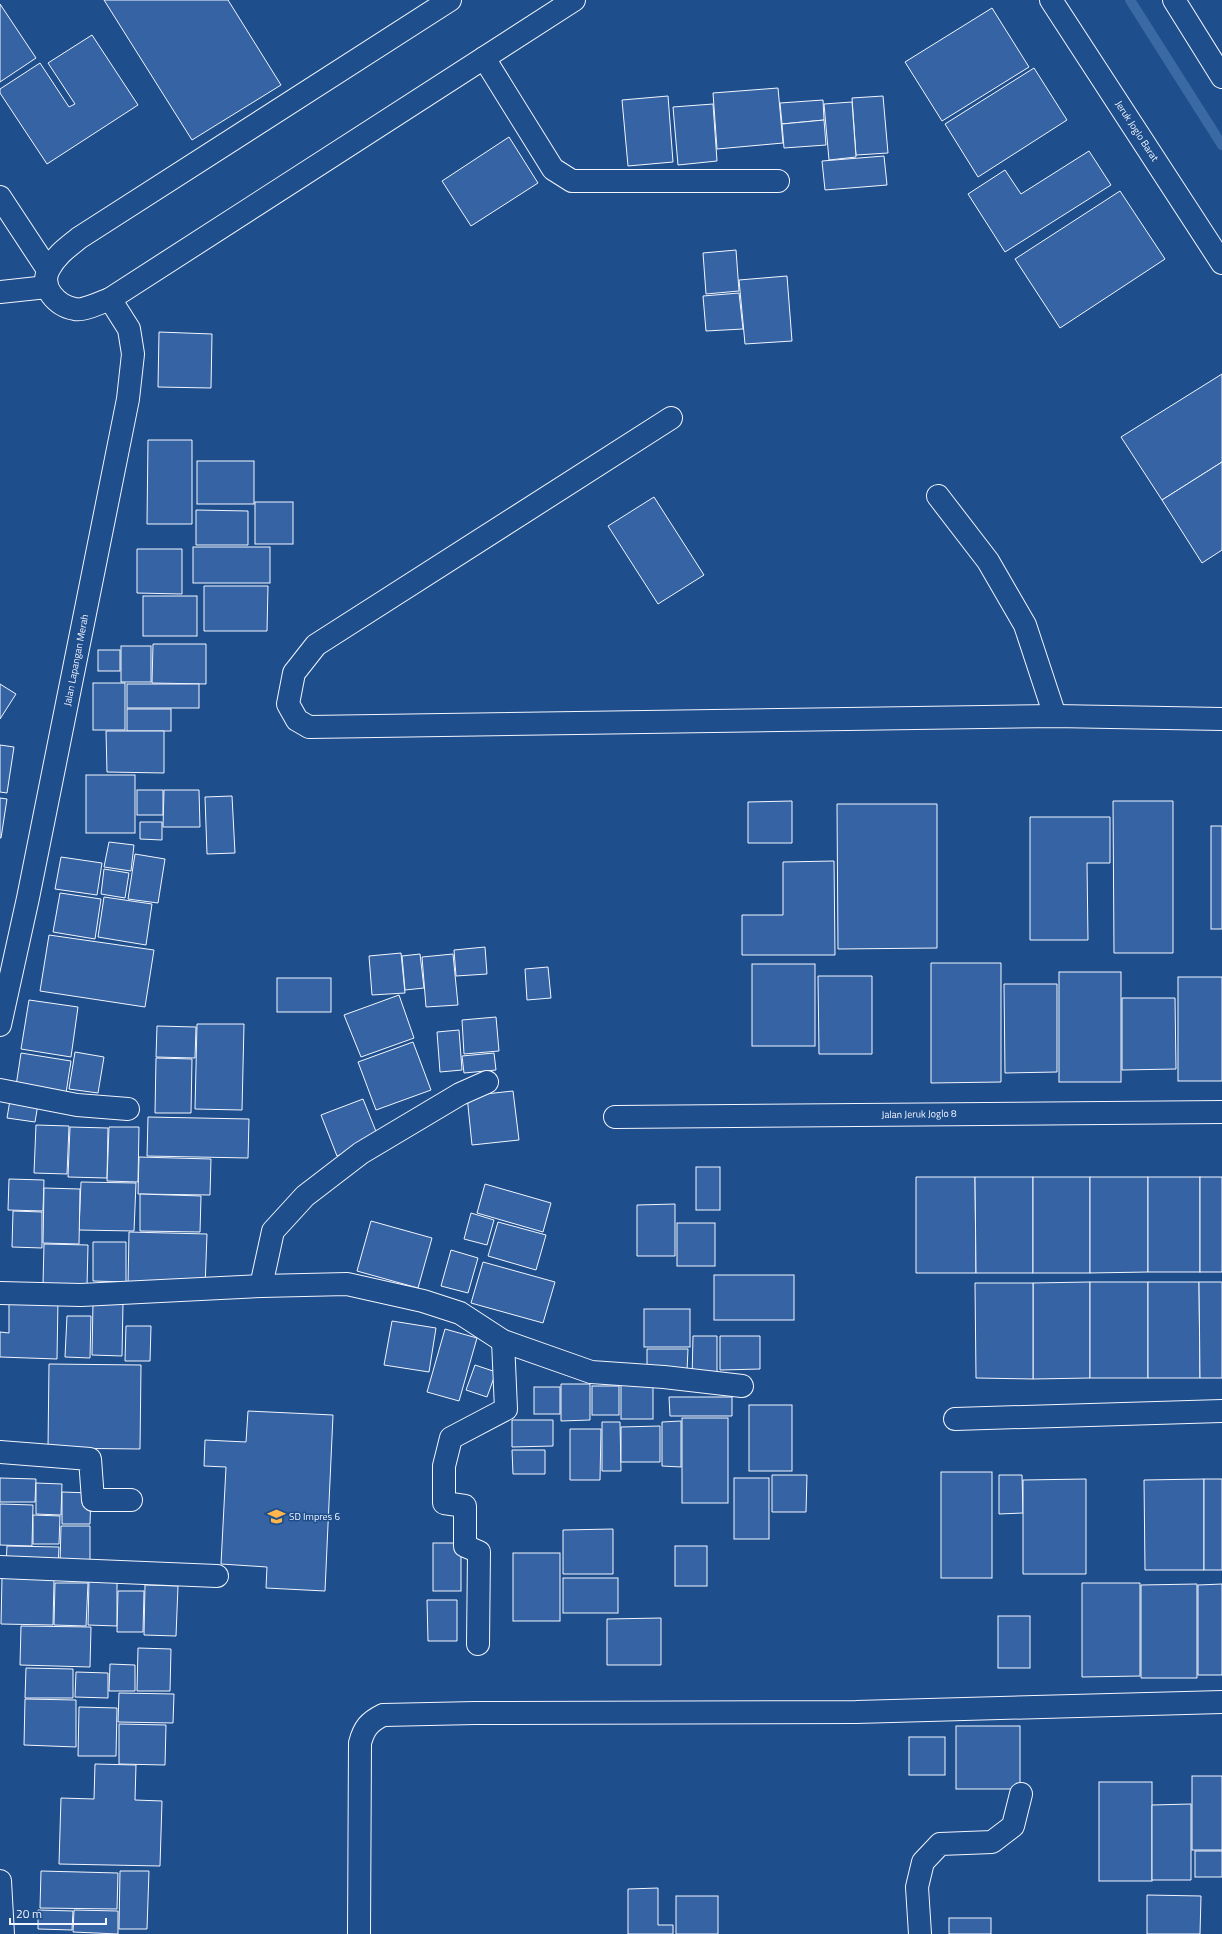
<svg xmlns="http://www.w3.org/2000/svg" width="1222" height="1934" viewBox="0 0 1222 1934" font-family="'Titillium Web',sans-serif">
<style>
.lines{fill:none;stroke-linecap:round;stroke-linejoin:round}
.stream{stroke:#3b69a3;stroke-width:10}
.building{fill:#3563a3;stroke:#f2f6ff}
.minor-casing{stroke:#f2f6ff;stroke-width:24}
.minor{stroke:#1f4e8c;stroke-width:22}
.labels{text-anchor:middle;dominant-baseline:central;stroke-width:3;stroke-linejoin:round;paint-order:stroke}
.street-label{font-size:10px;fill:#f2f6ff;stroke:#1f4e8c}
.poi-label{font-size:10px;fill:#f2f6ff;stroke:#1f4e8c;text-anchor:start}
</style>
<rect width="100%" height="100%" fill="#1f4e8c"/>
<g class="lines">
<path class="stream" d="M 1130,0 L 1222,145"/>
</g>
<g class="building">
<path d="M 104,0 L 228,0 L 281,85 L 192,140 Z"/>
<path d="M 0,4 L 36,58 L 0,82 Z"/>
<path d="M 992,8 L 1029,67 L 942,121 L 905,62 Z"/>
<path d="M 92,35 L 138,105 L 47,164 L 0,93 L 0,89 L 40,63 L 69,107 L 75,104 L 48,63 Z"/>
<path d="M 1034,68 L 1067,120 L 978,177 L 945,124 Z"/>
<path d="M 778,88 L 783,143 L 717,149 L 713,93 Z"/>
<path d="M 668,96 L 673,162 L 628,166 L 622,100 Z"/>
<path d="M 883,96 L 888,153 L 856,155 L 852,98 Z"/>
<path d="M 823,100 L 824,120 L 782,124 L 780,103 Z"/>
<path d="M 852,102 L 856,157 L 829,160 L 824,104 Z"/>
<path d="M 713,104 L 717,161 L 678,165 L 673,107 Z"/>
<path d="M 824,120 L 826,145 L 784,148 L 782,124 Z"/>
<path d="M 509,137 L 538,183 L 471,226 L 442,181 Z"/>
<path d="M 1089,151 L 1111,185 L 1005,252 L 968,194 L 1005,170 L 1021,194 Z"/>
<path d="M 884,156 L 887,185 L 825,190 L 822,161 Z"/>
<path d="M 1120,191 L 1165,259 L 1060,328 L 1015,259 Z"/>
<path d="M 736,250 L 739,291 L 706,294 L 703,253 Z"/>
<path d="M 787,276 L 792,341 L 745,344 L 739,280 Z"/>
<path d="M 739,293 L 743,329 L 706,331 L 703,296 Z"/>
<path d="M 159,332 L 212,334 L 211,388 L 158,387 Z"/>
<path d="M 1222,374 L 1222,462 L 1162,500 L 1121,437 Z"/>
<path d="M 148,440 L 192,440 L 192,524 L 147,524 Z"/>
<rect x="197" y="461" width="57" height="43"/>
<path d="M 1222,462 L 1222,550 L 1202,563 L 1162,500 Z"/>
<path d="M 654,497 L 704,575 L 658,604 L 608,526 Z"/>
<rect x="255" y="502" width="38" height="42"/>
<path d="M 196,510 L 248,511 L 248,545 L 196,545 Z"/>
<rect x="193" y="547" width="77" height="36"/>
<path d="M 137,549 L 182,549 L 182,594 L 137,593 Z"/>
<path d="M 204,586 L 268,586 L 267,631 L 204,631 Z"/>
<rect x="143" y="596" width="54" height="40"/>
<path d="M 153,644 L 206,644 L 206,684 L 152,683 Z"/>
<rect x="121" y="646" width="30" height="36"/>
<rect x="98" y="650" width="22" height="21"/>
<rect x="93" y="683" width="32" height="47"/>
<path d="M 0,684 L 16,694 L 0,719 Z"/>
<rect x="127" y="684" width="72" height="24"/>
<rect x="127" y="709" width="44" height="22"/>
<path d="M 106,731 L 164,731 L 164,773 L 107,772 Z"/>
<path d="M 0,745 L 14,747 L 7,793 L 0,792 Z"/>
<rect x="86" y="775" width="49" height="58"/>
<rect x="137" y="790" width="26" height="25"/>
<path d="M 164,790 L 199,790 L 200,827 L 163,827 Z"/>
<path d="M 232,796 L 235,853 L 207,854 L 205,797 Z"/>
<path d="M 0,798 L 7,799 L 1,838 L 0,838 Z"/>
<path d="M 792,801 L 792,843 L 748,843 L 748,802 Z"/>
<path d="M 1113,801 L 1173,801 L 1173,953 L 1114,953 Z"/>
<path d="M 837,804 L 937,804 L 937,948 L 838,949 Z"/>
<path d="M 1030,817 L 1110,817 L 1110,863 L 1087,863 L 1088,940 L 1030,940 Z"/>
<path d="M 140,822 L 162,822 L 162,840 L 140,839 Z"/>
<rect x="1211" y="826" width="11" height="103"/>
<path d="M 109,842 L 134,845 L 131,871 L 104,867 Z"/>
<path d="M 135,854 L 165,859 L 158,903 L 128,899 Z"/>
<path d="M 61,857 L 102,863 L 97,895 L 55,889 Z"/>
<path d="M 834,861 L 835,955 L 742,955 L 742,915 L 783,915 L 783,862 Z"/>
<path d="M 104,869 L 129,873 L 125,898 L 101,894 Z"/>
<path d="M 60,893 L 101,899 L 95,939 L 53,932 Z"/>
<path d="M 104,897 L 152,904 L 146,945 L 98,937 Z"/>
<path d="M 49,935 L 154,950 L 145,1007 L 40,991 Z"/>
<path d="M 485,947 L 487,974 L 456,976 L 454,950 Z"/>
<path d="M 401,953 L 405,993 L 372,995 L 369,956 Z"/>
<path d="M 420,954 L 424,988 L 405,990 L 402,956 Z"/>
<path d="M 453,954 L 458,1005 L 426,1007 L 422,957 Z"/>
<path d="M 931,963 L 1001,963 L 1001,1082 L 931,1083 Z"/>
<rect x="752" y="964" width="63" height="82"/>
<path d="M 548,967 L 551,998 L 527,1000 L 525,969 Z"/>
<rect x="1059" y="972" width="62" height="110"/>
<path d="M 818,976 L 872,976 L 872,1054 L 819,1054 Z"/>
<rect x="1178" y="977" width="44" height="104"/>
<rect x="277" y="978" width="54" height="34"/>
<path d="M 1004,984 L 1057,984 L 1057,1072 L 1005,1073 Z"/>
<path d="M 399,995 L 414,1038 L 361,1057 L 344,1015 Z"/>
<path d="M 1122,998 L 1175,998 L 1176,1069 L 1122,1070 Z"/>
<path d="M 29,1000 L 78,1007 L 71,1057 L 21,1049 Z"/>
<path d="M 496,1017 L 499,1051 L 464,1054 L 462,1020 Z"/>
<path d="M 197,1024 L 244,1024 L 242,1110 L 195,1109 Z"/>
<path d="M 157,1026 L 196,1027 L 195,1058 L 156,1057 Z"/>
<path d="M 459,1030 L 462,1070 L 440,1072 L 437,1032 Z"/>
<path d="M 413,1042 L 431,1090 L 376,1110 L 358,1062 Z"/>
<path d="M 75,1052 L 104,1057 L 98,1093 L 69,1089 Z"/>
<path d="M 21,1053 L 71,1061 L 66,1093 L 16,1086 Z"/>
<path d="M 494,1053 L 496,1070 L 464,1073 L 462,1056 Z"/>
<path d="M 156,1058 L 192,1059 L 191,1113 L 155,1113 Z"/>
<path d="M 513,1091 L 519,1140 L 472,1145 L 467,1096 Z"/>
<path d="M 363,1099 L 379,1139 L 337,1156 L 321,1115 Z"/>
<path d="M 10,1100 L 38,1104 L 35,1122 L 7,1118 Z"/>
<path d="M 148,1117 L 249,1119 L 248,1158 L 147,1156 Z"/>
<path d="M 36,1125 L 69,1126 L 67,1174 L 34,1173 Z"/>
<path d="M 70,1127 L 108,1128 L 107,1178 L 68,1177 Z"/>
<path d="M 109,1127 L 139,1127 L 138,1182 L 107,1181 Z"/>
<path d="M 139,1157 L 211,1159 L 210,1195 L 138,1194 Z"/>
<rect x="696" y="1167" width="24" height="43"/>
<path d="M 916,1177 L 975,1177 L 976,1273 L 916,1273 Z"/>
<path d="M 975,1177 L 1033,1177 L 1033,1273 L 976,1273 Z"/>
<rect x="1033" y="1177" width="57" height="96"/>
<path d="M 1090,1177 L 1148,1177 L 1148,1272 L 1090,1273 Z"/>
<rect x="1148" y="1177" width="52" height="95"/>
<rect x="1200" y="1177" width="22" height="95"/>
<path d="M 9,1179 L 44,1180 L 43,1211 L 8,1210 Z"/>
<path d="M 81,1182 L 136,1183 L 134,1231 L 79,1230 Z"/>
<path d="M 485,1184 L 551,1203 L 543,1232 L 477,1213 Z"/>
<path d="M 44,1188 L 80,1189 L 79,1244 L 43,1243 Z"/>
<path d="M 140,1194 L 201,1196 L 200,1232 L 140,1231 Z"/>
<path d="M 675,1204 L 675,1256 L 637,1256 L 637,1205 Z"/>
<path d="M 13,1211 L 42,1212 L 42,1248 L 12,1247 Z"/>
<path d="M 471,1213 L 494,1220 L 487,1245 L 464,1239 Z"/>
<path d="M 371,1221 L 432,1238 L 418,1288 L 357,1271 Z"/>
<path d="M 498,1222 L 546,1235 L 536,1270 L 488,1256 Z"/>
<rect x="677" y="1223" width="38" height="43"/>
<path d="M 129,1232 L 207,1234 L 205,1288 L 128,1286 Z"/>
<path d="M 93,1242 L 126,1242 L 126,1282 L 93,1281 Z"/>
<path d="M 44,1244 L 88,1245 L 87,1287 L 43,1285 Z"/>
<path d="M 451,1250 L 478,1258 L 468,1293 L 441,1286 Z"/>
<path d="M 483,1262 L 555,1282 L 543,1323 L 471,1303 Z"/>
<rect x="714" y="1275" width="80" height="45"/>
<path d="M 1090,1282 L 1090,1378 L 1033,1379 L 1033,1283 Z"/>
<rect x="1090" y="1282" width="58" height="96"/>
<path d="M 1148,1282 L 1199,1282 L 1200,1378 L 1148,1378 Z"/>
<path d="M 1199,1282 L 1222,1282 L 1222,1378 L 1200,1378 Z"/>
<path d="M 975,1283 L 1033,1283 L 1033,1379 L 976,1378 Z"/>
<path d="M 9,1298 L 58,1299 L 57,1359 L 0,1357 L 0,1332 L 9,1333 Z"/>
<path d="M 93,1302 L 123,1302 L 122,1356 L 92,1355 Z"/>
<rect x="644" y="1309" width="46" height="38"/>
<path d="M 67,1316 L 91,1316 L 90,1358 L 65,1357 Z"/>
<path d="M 392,1321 L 436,1328 L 429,1372 L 384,1365 Z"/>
<path d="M 126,1326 L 151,1326 L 150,1361 L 125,1361 Z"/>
<path d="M 445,1329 L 477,1338 L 459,1401 L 427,1392 Z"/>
<path d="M 693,1336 L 717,1336 L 717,1379 L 692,1379 Z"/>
<path d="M 720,1336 L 760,1336 L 760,1369 L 720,1370 Z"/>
<path d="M 647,1349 L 688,1349 L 687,1371 L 647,1371 Z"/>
<path d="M 49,1364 L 141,1365 L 140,1449 L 48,1448 Z"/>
<path d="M 475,1365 L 496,1372 L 487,1397 L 466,1390 Z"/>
<rect x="621" y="1382" width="32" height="37"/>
<path d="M 561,1384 L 590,1384 L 590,1420 L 561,1421 Z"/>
<rect x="592" y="1386" width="27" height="29"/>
<rect x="534" y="1387" width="26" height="27"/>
<path d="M 669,1397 L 732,1397 L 732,1416 L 670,1416 Z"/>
<rect x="749" y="1405" width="43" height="66"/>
<path d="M 248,1411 L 333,1415 L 325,1591 L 266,1588 L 267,1567 L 221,1564 L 226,1467 L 204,1466 L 205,1440 L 246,1442 Z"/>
<rect x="682" y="1418" width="46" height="85"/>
<path d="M 512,1420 L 553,1420 L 553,1446 L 512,1447 Z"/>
<path d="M 681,1421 L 681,1467 L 662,1466 L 662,1422 Z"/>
<path d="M 602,1422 L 620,1422 L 621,1471 L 602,1471 Z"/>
<path d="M 660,1426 L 660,1462 L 621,1462 L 621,1427 Z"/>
<path d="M 570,1429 L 601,1429 L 600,1480 L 570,1480 Z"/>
<path d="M 512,1450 L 545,1450 L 545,1474 L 513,1474 Z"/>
<rect x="941" y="1472" width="51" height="106"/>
<path d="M 772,1475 L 807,1475 L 806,1512 L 772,1512 Z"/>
<path d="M 999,1475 L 1022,1475 L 1023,1513 L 999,1514 Z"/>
<path d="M 0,1478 L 36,1479 L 35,1502 L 0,1502 Z"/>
<rect x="734" y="1478" width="35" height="61"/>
<path d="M 1086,1479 L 1086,1574 L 1023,1574 L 1023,1480 Z"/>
<path d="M 1204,1479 L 1204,1570 L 1145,1570 L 1144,1480 Z"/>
<rect x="1204" y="1479" width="18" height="91"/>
<path d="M 36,1483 L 62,1484 L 61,1515 L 36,1514 Z"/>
<path d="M 62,1492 L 91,1493 L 90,1524 L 62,1524 Z"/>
<path d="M 0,1504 L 33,1505 L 32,1546 L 0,1545 Z"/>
<path d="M 33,1515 L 60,1516 L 59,1544 L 33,1544 Z"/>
<path d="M 61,1526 L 90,1526 L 90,1567 L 60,1566 Z"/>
<path d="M 613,1529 L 613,1574 L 563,1574 L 563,1530 Z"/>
<rect x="433" y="1543" width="28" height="48"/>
<path d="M 7,1546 L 59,1547 L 58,1566 L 6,1565 Z"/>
<rect x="675" y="1546" width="32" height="40"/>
<rect x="513" y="1553" width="47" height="68"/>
<path d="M 2,1578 L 54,1580 L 53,1625 L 1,1624 Z"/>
<rect x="563" y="1578" width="55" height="35"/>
<path d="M 89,1581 L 117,1582 L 117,1626 L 88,1625 Z"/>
<path d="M 55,1583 L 88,1583 L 86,1626 L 54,1625 Z"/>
<path d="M 1082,1583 L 1140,1583 L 1140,1676 L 1082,1677 Z"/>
<path d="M 1197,1584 L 1197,1678 L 1141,1678 L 1141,1585 Z"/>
<path d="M 1222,1584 L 1222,1675 L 1198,1675 L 1198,1585 Z"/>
<path d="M 145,1585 L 178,1586 L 176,1636 L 144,1635 Z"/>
<path d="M 118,1591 L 144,1591 L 143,1632 L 117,1632 Z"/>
<path d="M 427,1600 L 457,1600 L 457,1641 L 428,1641 Z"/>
<rect x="998" y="1616" width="32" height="52"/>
<path d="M 661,1618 L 661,1665 L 607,1665 L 607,1619 Z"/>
<path d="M 21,1626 L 91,1627 L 90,1667 L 20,1665 Z"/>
<path d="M 138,1648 L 171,1649 L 170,1691 L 137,1691 Z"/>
<path d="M 110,1664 L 135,1665 L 135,1691 L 109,1691 Z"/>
<path d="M 26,1668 L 73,1669 L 73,1698 L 25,1698 Z"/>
<path d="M 76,1672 L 108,1673 L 108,1698 L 75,1697 Z"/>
<path d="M 119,1693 L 174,1694 L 173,1723 L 118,1722 Z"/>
<path d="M 25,1699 L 76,1700 L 76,1747 L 24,1745 Z"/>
<path d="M 79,1707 L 117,1708 L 116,1756 L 78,1756 Z"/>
<path d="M 119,1724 L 166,1725 L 165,1765 L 119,1764 Z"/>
<rect x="956" y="1726" width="64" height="63"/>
<rect x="909" y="1737" width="36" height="38"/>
<path d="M 95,1764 L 136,1765 L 135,1800 L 162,1801 L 160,1866 L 59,1864 L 61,1798 L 94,1799 Z"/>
<rect x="1192" y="1776" width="30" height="74"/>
<rect x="1099" y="1782" width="53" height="99"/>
<path d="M 1191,1804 L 1191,1880 L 1152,1880 L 1152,1805 Z"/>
<rect x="1195" y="1851" width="27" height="26"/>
<path d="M 41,1871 L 118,1873 L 117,1909 L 40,1908 Z"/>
<path d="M 120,1871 L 149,1871 L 147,1929 L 119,1929 Z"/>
<path d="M 658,1888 L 658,1925 L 673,1925 L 673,1934 L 628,1934 L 628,1889 Z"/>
<path d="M 1147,1895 L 1201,1896 L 1200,1934 L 1147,1934 Z"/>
<rect x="676" y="1896" width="42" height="38"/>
<path d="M 38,1910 L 73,1911 L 72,1930 L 38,1929 Z"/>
<path d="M 74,1910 L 118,1911 L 118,1934 L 73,1932 Z"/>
<rect x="949" y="1918" width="42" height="16"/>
</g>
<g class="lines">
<defs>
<g id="minor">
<path d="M 450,0 L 79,238 C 68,247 56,255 49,269 C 39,287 57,306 75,309 C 83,311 102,302 110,299 L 574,0"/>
<path d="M 1051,0 L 1222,263"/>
<path d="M 1174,0 L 1222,77"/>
<path d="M 484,58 L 553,169 L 572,181 L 778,181"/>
<path d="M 0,197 L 48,270"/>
<path d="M 0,292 L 47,287"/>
<path d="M 671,418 L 316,645 L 294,673 L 288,704 L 297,720 L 309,727 L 1055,716 L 1222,719"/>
<path d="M 938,496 L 988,561 L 1025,625 L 1055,716"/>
<path d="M 0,1025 L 28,898 L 128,399 L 133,354 L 129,329 L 110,299"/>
<path d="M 0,1090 L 77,1105 L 128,1109"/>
<path d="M 615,1117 L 1222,1112"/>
<path d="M 261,1286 L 273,1231 L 305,1196 L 361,1153 L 460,1094 L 487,1082"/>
<path d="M 0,1293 L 81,1295 L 261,1286 L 347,1284 L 423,1301 L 460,1313 L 503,1341 L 591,1372 L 664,1377 L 742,1386"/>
<path d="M 955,1419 L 1222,1411"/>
<path d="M 0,1452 L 90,1459 L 93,1500 L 131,1500"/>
<path d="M 0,1567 L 217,1576"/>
<path d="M 478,1644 L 479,1552 L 465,1546 L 465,1506 L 444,1503 L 444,1466 L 451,1438 L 506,1409 L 503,1341"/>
<path d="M 0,1881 L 3,1934"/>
<path d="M 359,1934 L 360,1743 C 364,1728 369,1722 383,1715 L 475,1713 L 856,1712 L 1222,1702"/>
<path d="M 920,1934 L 917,1887 L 923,1862 L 940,1844 L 992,1842 L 1013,1826 L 1021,1794"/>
</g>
</defs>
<use href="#minor" class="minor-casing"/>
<use href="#minor" class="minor"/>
</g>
<defs>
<symbol id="school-bare" viewBox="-9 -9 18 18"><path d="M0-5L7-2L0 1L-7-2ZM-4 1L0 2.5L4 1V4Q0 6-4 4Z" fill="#ffb74d" stroke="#1f4e8c" stroke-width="2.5" paint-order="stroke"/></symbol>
</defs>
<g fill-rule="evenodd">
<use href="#school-bare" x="264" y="1504" width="25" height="25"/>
</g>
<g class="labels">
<g class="street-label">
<text transform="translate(1137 131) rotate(57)">Jeruk Joglo Barat</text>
<text transform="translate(76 660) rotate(-79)">Jalan Lapangan Merah</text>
<text transform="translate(919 1114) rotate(-1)">Jalan Jeruk Joglo 8</text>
</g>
<g class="poi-label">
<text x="289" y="1516">SD Impres 6</text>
</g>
</g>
<path d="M10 1918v6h96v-6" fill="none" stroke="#f2f6ff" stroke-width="2"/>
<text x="16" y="1918" font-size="12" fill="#f2f6ff" stroke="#1f4e8c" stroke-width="3" paint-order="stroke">20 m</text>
</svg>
